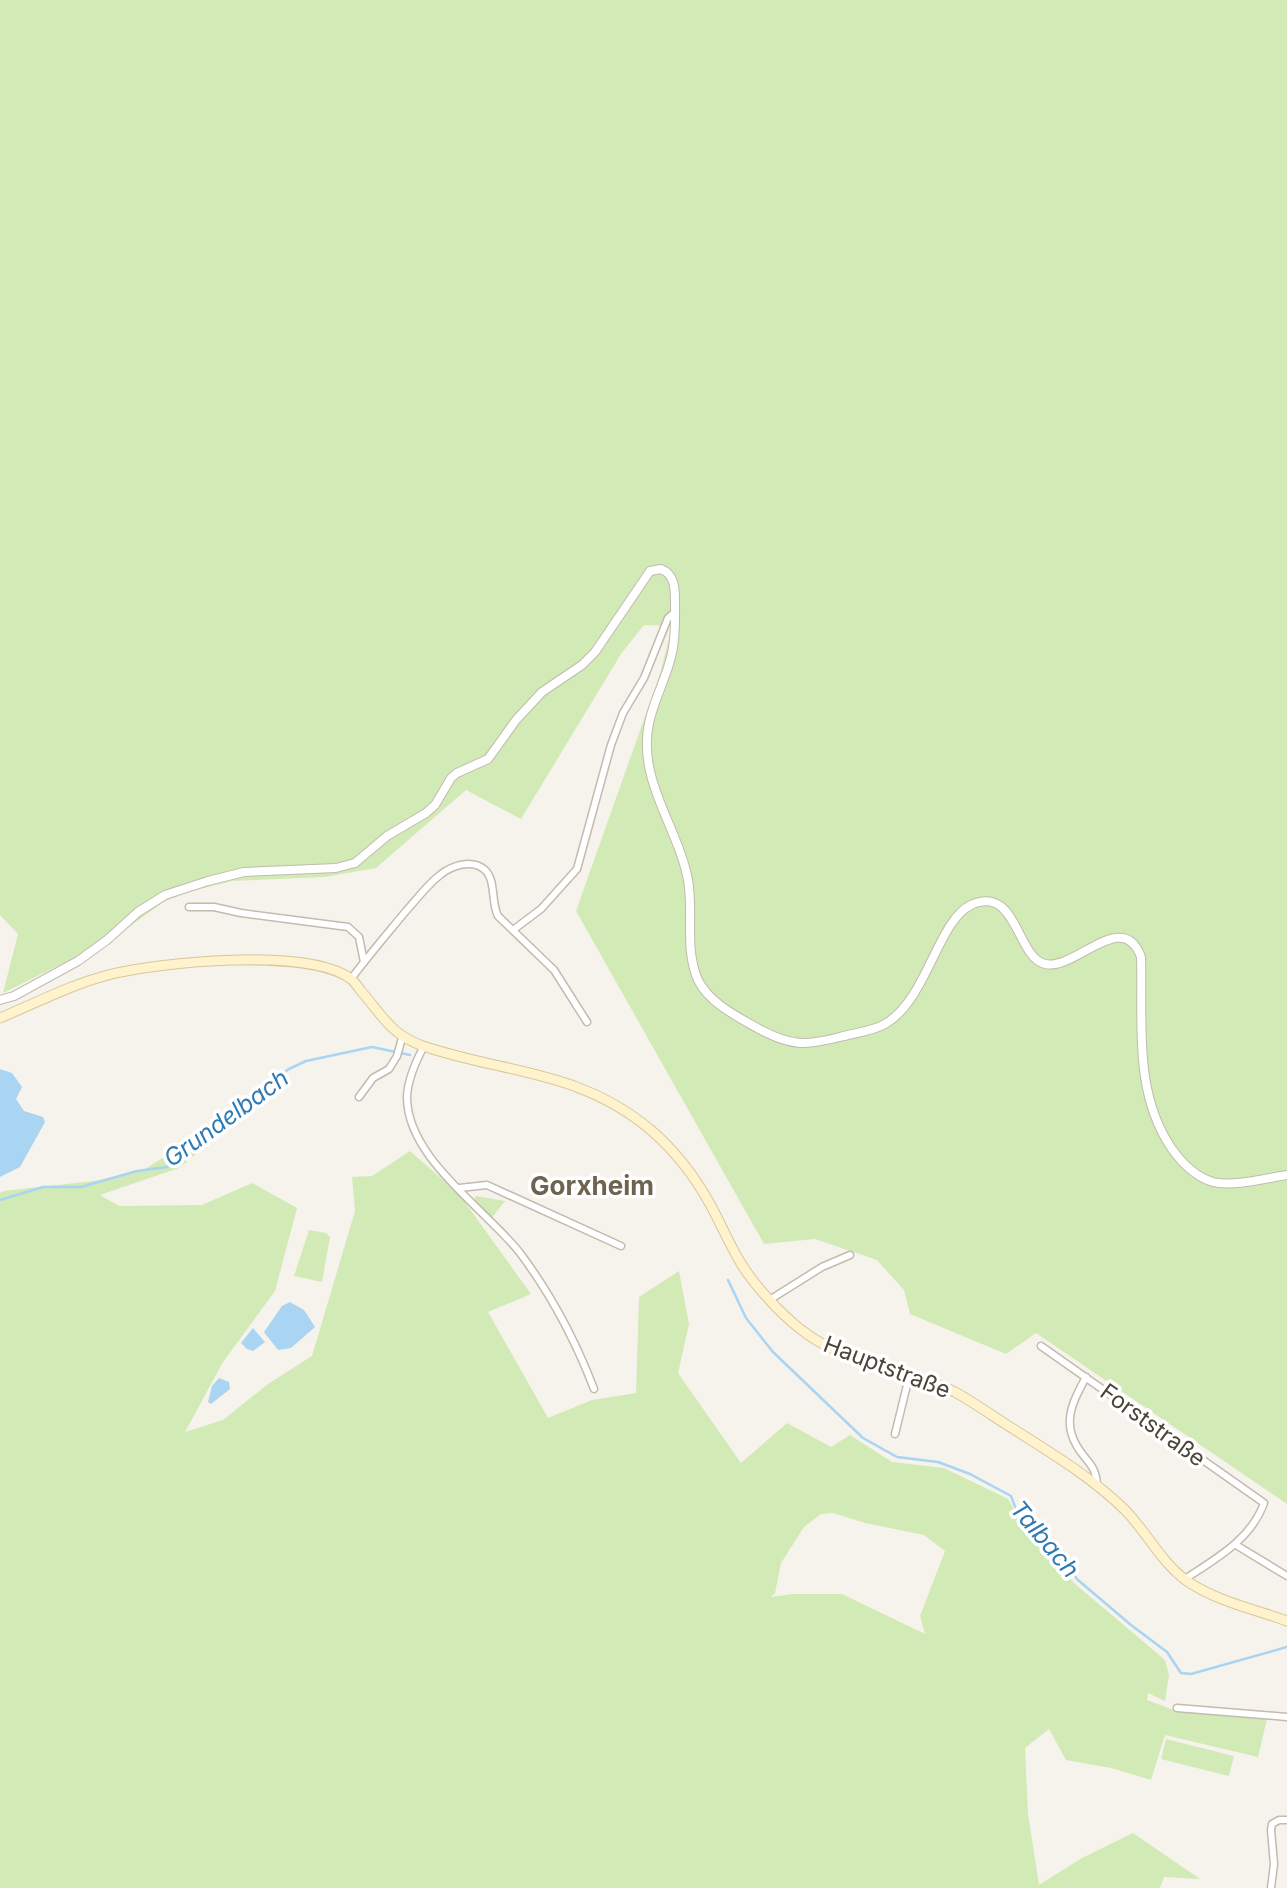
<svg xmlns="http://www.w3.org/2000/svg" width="1287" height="1888" viewBox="0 0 1287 1888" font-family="Inter,sans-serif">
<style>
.green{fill:#d2eab5;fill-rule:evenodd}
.water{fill:#a9d4f2}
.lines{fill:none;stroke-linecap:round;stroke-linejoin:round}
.stream{stroke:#a9d4f2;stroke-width:2.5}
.minor-casing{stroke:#c2bbae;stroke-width:9}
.tertiary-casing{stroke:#c2bbae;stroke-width:10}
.secondary-casing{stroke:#d6c79b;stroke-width:11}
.minor{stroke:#fff;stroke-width:6}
.tertiary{stroke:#fff;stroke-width:8}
.secondary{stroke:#fff3cd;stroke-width:9}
.labels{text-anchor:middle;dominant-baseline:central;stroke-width:7;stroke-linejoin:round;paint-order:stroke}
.street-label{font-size:23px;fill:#4b4439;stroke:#fff}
.water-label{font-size:24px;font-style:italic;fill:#2e7ab2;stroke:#fff}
.quarter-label{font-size:26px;font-weight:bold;fill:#6e6250;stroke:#fff}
</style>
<rect width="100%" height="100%" fill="#f6f3ec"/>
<g class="green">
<path d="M 0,0 L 1287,0 L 1287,1504 L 1036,1333 L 1006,1354 L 910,1314 L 904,1290 L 877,1260 L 815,1239 L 764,1244 L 576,911 L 660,674 L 672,626 L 644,625 L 621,654 L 521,819 L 466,790 L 376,868 L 325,877 L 232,881 L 192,891 L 165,901 L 129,927 L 86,952 L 3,993 L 18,934 L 0,915 Z"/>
<path d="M 224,1119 L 224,1131 L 179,1168 L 100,1195 L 119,1206 L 202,1205 L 252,1183 L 297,1208 L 275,1291 L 223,1362 L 185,1432 L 223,1420 L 268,1384 L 312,1356 L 355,1211 L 352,1177 L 372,1176 L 410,1151 L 459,1194 L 531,1294 L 488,1312 L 548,1418 L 592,1400 L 636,1393 L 639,1297 L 679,1271 L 689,1324 L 678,1373 L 741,1463 L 787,1423 L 831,1447 L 850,1435 L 892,1462 L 944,1468 L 1008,1499 L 1017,1514 L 1074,1583 L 1165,1660 L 1169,1675 L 1165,1701 L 1148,1693 L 1147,1700 L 1179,1712 L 1267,1719 L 1258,1757 L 1165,1735 L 1151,1780 L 1111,1768 L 1066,1760 L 1049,1729 L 1025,1748 L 1028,1814 L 1039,1885 L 1082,1858 L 1133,1833 L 1200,1879 L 1164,1877 L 1160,1888 L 0,1888 L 0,1193 L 3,1191 L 94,1181 L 142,1171 ZM 833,1513 L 865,1523 L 924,1535 L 945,1551 L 920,1616 L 925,1634 L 842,1594 L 793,1594 L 771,1597 L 775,1593 L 781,1563 L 804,1527 L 821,1514 Z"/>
<path d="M 476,1196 L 505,1201 L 491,1219 L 474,1200 Z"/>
<path d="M 309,1230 L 326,1233 L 330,1237 L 322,1282 L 294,1276 Z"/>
<path d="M 1166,1739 L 1234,1756 L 1229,1776 L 1161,1759 Z"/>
</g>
<g class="water">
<path d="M 0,1069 L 12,1073 L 22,1087 L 16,1099 L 24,1111 L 43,1117 L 45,1122 L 20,1167 L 0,1177 Z"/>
<path d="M 290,1302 L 304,1310 L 315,1327 L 291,1348 L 278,1350 L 264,1332 L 282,1306 Z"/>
<path d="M 253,1328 L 265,1342 L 253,1351 L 247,1349 L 241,1343 Z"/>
<path d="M 219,1378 L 229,1382 L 230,1389 L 211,1404 L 208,1402 L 212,1386 Z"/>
</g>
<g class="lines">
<g class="stream">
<path d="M 0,1200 L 43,1187 L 81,1187 L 137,1171 L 167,1167 L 224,1122 L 236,1105 L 289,1069 L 306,1061 L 372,1047 L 410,1055"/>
<path d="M 728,1280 L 746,1318 L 773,1352 L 863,1438 L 897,1457 L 938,1462 L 970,1474 L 1011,1496 L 1016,1509 L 1028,1519 L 1078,1580 L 1131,1625 L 1167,1652 L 1181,1673 L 1191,1674 L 1287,1647"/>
</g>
<defs>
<g id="minor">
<path d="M 189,907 L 214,907 L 241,913 L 348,927 L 359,937 L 364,962"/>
<path d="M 513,930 L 541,909 L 577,869 L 611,745 L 623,713 L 644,678 L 668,618 L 675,612"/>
<path d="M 351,979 C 368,956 387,934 406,911 C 417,899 427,885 440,875 C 451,866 472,858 485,870 C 496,880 491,903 498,916 L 554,970 L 587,1022"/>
<path d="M 424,1046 C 416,1061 408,1079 407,1096 C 406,1158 486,1209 520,1253 C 550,1293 576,1342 594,1389"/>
<path d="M 359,1097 L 373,1078 L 389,1069 L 397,1056 L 402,1038"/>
<path d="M 459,1188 L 487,1185 L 621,1246"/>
<path d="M 771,1299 L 822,1267 L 850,1255"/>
<path d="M 1041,1346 L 1264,1503 C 1251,1540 1215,1559 1185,1579"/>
<path d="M 1086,1377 C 1071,1405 1060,1426 1083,1455 C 1092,1466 1096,1470 1097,1485"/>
<path d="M 895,1434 L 910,1373"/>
<path d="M 1236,1545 L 1287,1576"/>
<path d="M 1177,1708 L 1287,1717"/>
<path d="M 1271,1888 L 1274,1864 L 1271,1830 L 1272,1824 L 1279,1820 L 1287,1820"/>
</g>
<path id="tertiary" d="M 0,1000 L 14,996 L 78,961 L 107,940 L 138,912 L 165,895 L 208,881 L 244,872 L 336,868 L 355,863 L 387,836 L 426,813 L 435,805 L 451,778 L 457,773 L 488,759 L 516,720 L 542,692 L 582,665 L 595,652 L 650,571 L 661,569 C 674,574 675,587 675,600 C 675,618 676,635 672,653 C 667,677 654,699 649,723 C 637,780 678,827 688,880 C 694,913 684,948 698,980 C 709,1003 738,1017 759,1029 C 791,1046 805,1046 840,1037 C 854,1033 873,1031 885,1024 C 927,1000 938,920 971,905 C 1017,884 1016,957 1045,964 C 1075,971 1123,907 1141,957 C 1143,1023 1133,1092 1172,1149 C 1182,1163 1196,1177 1213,1182 C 1232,1187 1267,1178 1287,1175"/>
<path id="secondary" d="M 0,1018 C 36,1003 70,985 108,975 C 159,962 308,947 351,979 C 355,982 358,987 361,991 C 382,1015 391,1035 423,1046 C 506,1074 581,1070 652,1131 C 675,1151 695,1177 710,1204 C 721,1224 730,1246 742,1265 C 755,1286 780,1313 799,1328 C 844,1365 904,1367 955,1392 C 973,1402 990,1414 1007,1425 C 1048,1451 1092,1477 1126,1511 C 1148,1534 1161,1562 1187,1581 C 1216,1601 1254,1609 1287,1621"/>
</defs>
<use href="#minor" class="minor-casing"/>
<use href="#tertiary" class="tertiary-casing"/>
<use href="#secondary" class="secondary-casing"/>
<use href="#minor" class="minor"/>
<use href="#tertiary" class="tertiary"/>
<use href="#secondary" class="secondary"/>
</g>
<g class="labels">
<g class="street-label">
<text transform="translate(887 1367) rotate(21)">Hauptstraße</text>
<text transform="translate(1153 1425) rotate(36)">Forststraße</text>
</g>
<g class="water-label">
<text transform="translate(226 1118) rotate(-36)">Grundelbach</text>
<text transform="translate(1045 1539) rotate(50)">Talbach</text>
</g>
<g class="quarter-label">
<text x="592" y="1185">Gorxheim</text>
</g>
</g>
</svg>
